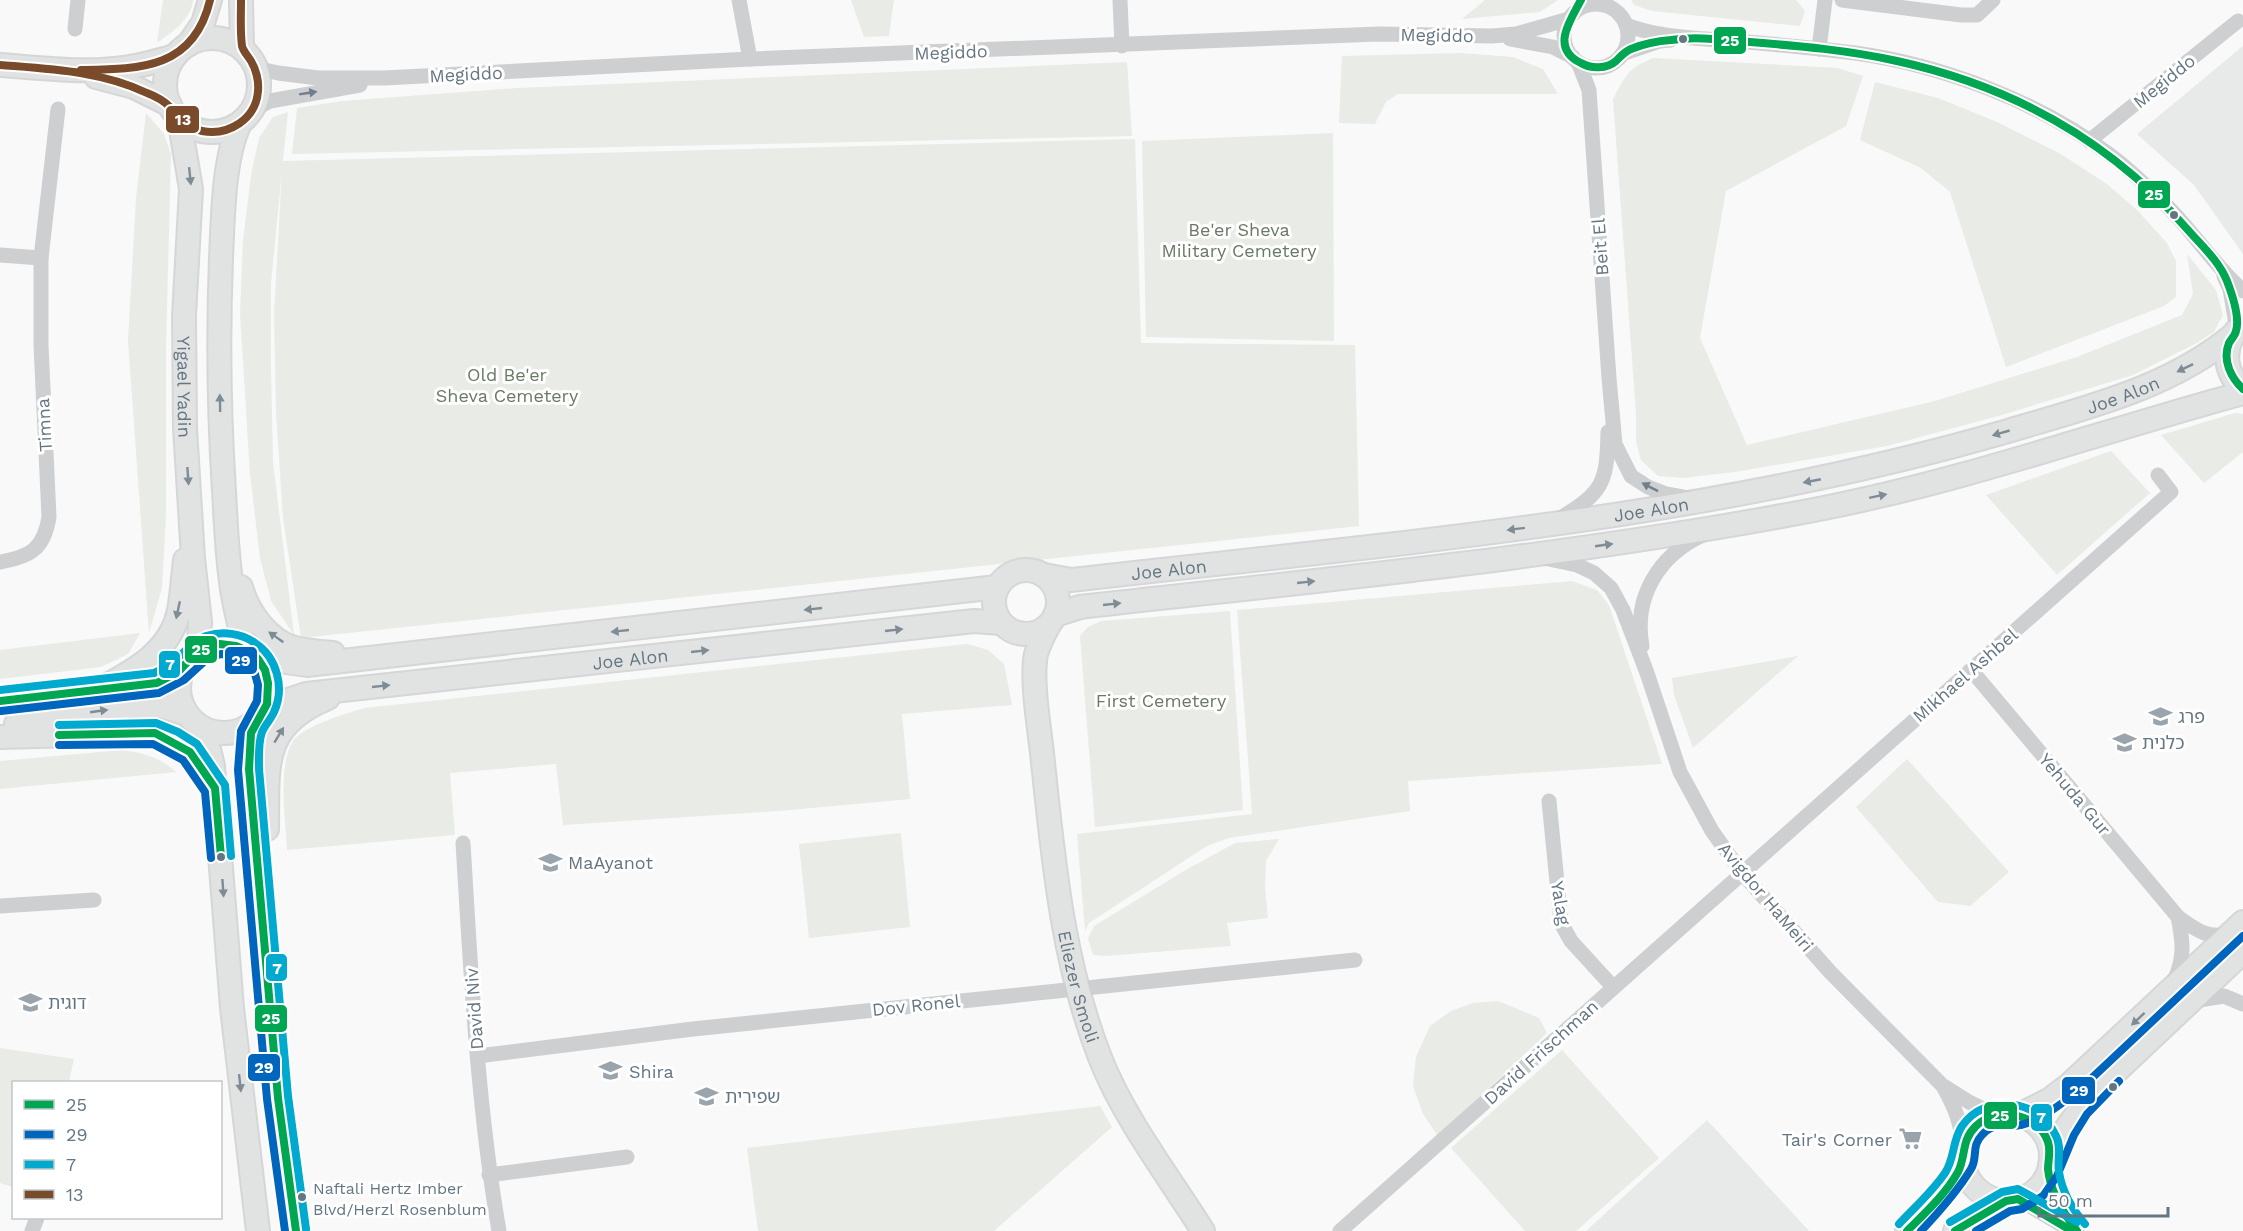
<svg xmlns="http://www.w3.org/2000/svg" width="2243" height="1231" viewBox="0 0 2243 1231" font-family="'Work Sans','Noto Sans Hebrew',sans-serif">
<style>
.built{fill:#e8e9e9}
.green{fill:#e8ebe6}
.lines{fill:none;stroke-linecap:round;stroke-linejoin:round}
.secondary-casing{stroke:#d5d6d7;stroke-width:26}
.street{stroke:#cecfd0;stroke-width:15}
.secondary{stroke:#e1e2e2;stroke-width:22}
.bus-1-casing{stroke:#fff;stroke-width:12}
.bus-2-casing{stroke:#fff;stroke-width:12}
.bus-3-casing{stroke:#fff;stroke-width:12}
.bus-4-casing{stroke:#fff;stroke-width:12}
.bus-1{stroke:#00a651;stroke-width:8}
.bus-2{stroke:#0065bd;stroke-width:8}
.bus-3{stroke:#00a9ce;stroke-width:8}
.bus-4{stroke:#7a4b2a;stroke-width:8}
.oneway{fill:#707f8b}
.oneway2{fill:#7e8c96}
.bus-dot{fill:#657683;stroke:#fff;stroke-width:2}
.labels{text-anchor:middle;dominant-baseline:central;stroke-width:6;stroke-linejoin:round;paint-order:stroke}
.bus-label{font-size:16px;fill:#657683;stroke:#fff;text-anchor:start}
.street-label{font-size:18px;fill:#657683;stroke:#fff}
.park-label{font-size:18px;fill:#687a64;stroke:#fff}
.poi-label{font-size:18px;fill:#657683;stroke:#fff;text-anchor:start}
.line-badge{stroke:#fff;stroke-width:2}
.badge-label{font-size:16px;text-anchor:middle;font-weight:bold;fill:#fff}
</style>
<rect width="100%" height="100%" fill="#f9f9f9"/>
<g class="built">
<path d="M 2243,46 L 2243,254 L 2194,185 L 2137,134 Z"/>
<path d="M 1707,1120 L 1809,1231 L 1586,1231 Z"/>
</g>
<g class="green">
<path d="M 163,0 L 193,0 C 191,20 172,32 157,43 Z"/>
<path d="M 851,0 L 894,0 L 889,36 L 864,37 Z"/>
<path d="M 1485,0 L 1558,0 L 1540,12 L 1462,19 Z"/>
<path d="M 1631,0 L 1796,0 L 1805,11 L 1800,26 L 1652,11 L 1634,5 Z"/>
<path d="M 1460,53 L 1513,57 L 1543,69 L 1558,94 L 1398,94 L 1386,102 L 1375,124 L 1339,123 L 1342,56 Z"/>
<path d="M 1653,58 L 1838,68 L 1863,76 L 1846,126 L 1726,191 L 1700,338 L 1747,445 L 1935,401 L 2077,357 L 2182,315 L 2193,294 L 2187,254 L 2216,290 L 2223,315 L 2214,332 L 2195,344 L 2133,375 L 2002,415 L 1887,446 L 1735,472 L 1683,478 L 1658,476 L 1641,460 L 1636,442 L 1636,413 L 1613,99 C 1626,75 1627,69 1653,58 Z"/>
<path d="M 1127,62 L 1132,136 L 292,154 L 297,108 L 342,101 L 517,88 Z"/>
<path d="M 1875,82 L 1938,98 L 1997,122 L 2059,153 L 2107,184 L 2138,211 L 2167,243 L 2176,261 L 2176,297 L 2164,306 L 2006,367 L 1950,192 L 1921,168 L 1860,140 Z"/>
<path d="M 288,112 L 283,161 L 1135,139 L 1141,343 L 1355,345 L 1359,526 L 301,638 L 283,518 L 276,413 L 274,314 L 282,171 L 271,283 L 271,368 L 273,462 L 294,635 L 271,601 L 260,558 L 250,474 L 240,314 L 243,240 L 251,175 L 259,138 L 273,117 Z"/>
<path d="M 146,113 L 164,134 L 171,154 L 166,345 L 166,515 L 162,588 L 149,633 L 128,341 L 136,198 Z"/>
<path d="M 1333,133 L 1334,341 L 1146,337 L 1142,141 Z"/>
<path d="M 2235,413 L 2243,414 L 2243,452 L 2204,483 L 2161,435 Z"/>
<path d="M 2111,451 L 2150,493 L 2057,575 L 1986,495 Z"/>
<path d="M 1572,581 L 1597,590 L 1609,605 L 1662,764 L 1408,781 L 1410,811 L 1229,838 L 1207,846 L 1089,923 L 1085,931 L 1077,834 L 1252,814 L 1237,610 Z"/>
<path d="M 1230,611 L 1243,810 L 1095,827 L 1080,636 L 1088,627 L 1101,621 Z"/>
<path d="M 140,633 L 128,654 L 101,667 L 0,679 L 0,650 Z"/>
<path d="M 967,644 L 988,650 L 1004,664 L 1012,705 L 902,714 L 910,799 L 779,811 L 563,825 L 556,764 L 450,773 L 455,835 L 287,850 C 286,821 277,767 293,741 C 303,726 346,714 364,708 Z"/>
<path d="M 1798,656 L 1693,748 L 1674,695 L 1672,678 Z"/>
<path d="M 122,750 C 145,753 159,757 176,772 L 0,789 L 0,761 Z"/>
<path d="M 1907,759 L 2009,872 L 1970,906 L 1938,902 L 1856,807 Z"/>
<path d="M 901,833 L 910,927 L 809,938 L 799,844 Z"/>
<path d="M 1279,839 L 1266,861 L 1265,888 L 1268,918 L 1227,923 L 1231,946 L 1105,956 L 1093,955 L 1088,938 L 1094,926 L 1184,871 L 1235,843 Z"/>
<path d="M 1498,1001 L 1539,1018 L 1547,1033 L 1438,1136 L 1423,1114 L 1413,1086 L 1416,1057 L 1430,1026 L 1451,1011 L 1473,1003 Z"/>
<path d="M 0,1048 L 74,1059 L 69,1082 L 14,1082 L 13,1187 L 0,1183 Z"/>
<path d="M 1562,1050 L 1659,1158 L 1576,1231 L 1525,1231 L 1451,1148 Z"/>
<path d="M 1100,1106 L 1112,1127 L 994,1231 L 758,1231 L 747,1148 Z"/>
</g>
<g class="lines">
<defs>
<g id="secondary">
<path d="M 241,0 L 242,48"/>
<circle cx="212" cy="85" r="47"/>
<path d="M 188,45 L 203,23 L 210,0"/>
<path d="M 0,65 C 43,68 87,74 130,67 C 145,65 160,60 175,56"/>
<path d="M 96,77 L 134,87 L 170,105"/>
<path id="s1" d="M 179,118 L 191,189 L 184,316 L 185,428 L 193,558 L 200,622 L 199,641 L 194,655"/>
<path d="M 240,123 C 223,159 223,218 221,258 C 218,335 219,413 224,491 C 226,525 227,561 233,595 C 236,613 241,631 245,649"/>
<path d="M 2236,331 C 2222,350 2225,374 2243,389"/>
<circle cx="1026" cy="602" r="32"/>
<path id="s2" d="M 1044,575 L 1071,580 C 1385,544 1703,520 2008,431 C 2085,408 2170,388 2233,335"/>
<path d="M 241,587 C 248,612 268,641 295,648 C 307,651 321,652 333,653"/>
<path d="M 1055,615 L 1080,607 C 1329,579 1578,556 1824,508 C 1966,480 2103,431 2243,393"/>
<path id="s3" d="M 1049,625 C 1044,634 1039,644 1036,654 C 1031,680 1039,726 1042,753 C 1053,857 1062,962 1101,1060 C 1124,1118 1169,1177 1203,1231"/>
<circle cx="224" cy="688" r="45"/>
<path d="M 258,658 L 307,665 L 997,587"/>
<path d="M 96,691 C 130,673 171,653 179,610 C 182,594 183,576 185,560"/>
<path d="M 0,701 L 157,683 L 170,677 L 184,667"/>
<path id="s4" d="M 263,710 L 288,700 L 306,694 L 974,621 L 1001,623"/>
<path d="M 255,721 C 239,767 255,826 259,874 C 269,993 275,1113 296,1231"/>
<path d="M 16,724 L 134,706 L 161,706 L 187,714"/>
<path d="M 198,725 L 209,749 L 213,766 L 232,1008 L 258,1231"/>
<path d="M 0,737 L 155,733 C 186,747 194,756 212,784"/>
<path d="M 267,829 C 268,766 260,726 328,698"/>
<circle cx="2007" cy="1157" r="44"/>
<path d="M 2019,1115 L 2049,1100 L 2070,1084 L 2243,922"/>
<path d="M 2050,1165 L 2065,1130 L 2090,1096 L 2243,952"/>
<path d="M 1907,1231 L 1944,1191 L 1963,1162"/>
<path d="M 1955,1231 L 2006,1201"/>
</g>
</defs>
<use href="#secondary" class="secondary-casing"/>
<g class="street">
<path d="M 739,0 L 750,59"/>
<path d="M 1120,0 L 1122,46"/>
<path d="M 1842,0 L 1961,15 L 1977,15 L 1993,0"/>
<circle cx="1596" cy="36" r="32"/>
<path d="M 1626,25 C 1660,38 1697,38 1733,41 C 1774,44 1815,48 1855,53 C 1942,65 2040,102 2110,155 C 2131,170 2149,189 2168,207 C 2194,233 2215,266 2243,291"/>
<path d="M 75,29 L 78,0"/>
<path d="M 1510,39 L 1553,47 L 1573,57"/>
<path d="M 1819,49 L 1825,0"/>
<path d="M 1622,54 L 1660,41 L 1671,40"/>
<path d="M 1578,62 L 1589,90 L 1609,378 L 1615,444 L 1631,476 L 1648,487 L 1666,494 L 1688,498"/>
<path d="M 256,68 L 278,73 L 318,78 L 384,78 L 750,59 L 1379,34 L 1492,36 L 1516,34 L 1569,19"/>
<path d="M 252,110 L 270,101 L 360,85"/>
<path d="M 2089,141 L 2238,21"/>
<path d="M 0,255 L 41,258"/>
<path d="M 2224,276 L 2230,289 L 2237,330"/>
<path d="M 1559,519 C 1603,492 1607,484 1608,432"/>
<path d="M 1544,558 L 1577,565 L 1594,573 L 1611,588 L 1623,610 L 1647,673 L 1680,772 L 1712,831 L 1742,873 L 1831,973 L 1942,1085 L 1969,1102 L 1995,1115"/>
<path d="M 0,562 C 30,557 44,549 49,517 L 41,345 L 41,258 L 58,109"/>
<path d="M 1642,646 C 1633,597 1659,555 1703,535"/>
<path d="M 1972,671 L 2178,917 C 2196,930 2209,940 2231,933"/>
<path d="M 1549,801 L 1561,923 L 1571,941 L 1613,987"/>
<path d="M 463,843 C 471,973 477,1103 499,1231"/>
<path d="M 0,906 L 94,900"/>
<path d="M 2174,981 C 2185,958 2183,941 2178,917"/>
<path d="M 2193,1001 L 2224,996 L 2243,1004"/>
<path d="M 478,1056 L 693,1029 L 1355,960"/>
<path d="M 1944,1088 C 1956,1109 1962,1126 1963,1150"/>
<path d="M 2048,1171 L 2059,1202 L 2077,1231"/>
<path d="M 489,1175 L 627,1157"/>
<path d="M 2018,1199 L 2072,1231"/>
<path d="M 32,1231 L 37,1218"/>
<path d="M 1340,1231 L 2171,492 L 2158,475"/>
</g>
<use href="#secondary" class="secondary"/>
<defs>
<g id="bus-1">
<path d="M 1581,0 C 1570,21 1550,48 1581,63 C 1591,69 1607,69 1616,61 C 1621,56 1624,52 1631,49 C 1643,44 1657,41 1671,40 C 1697,36 1724,40 1750,42 C 1799,46 1848,50 1897,61 C 2011,86 2111,141 2188,230 C 2202,246 2219,261 2227,281 C 2232,294 2240,318 2236,331 C 2235,336 2231,339 2229,343 C 2222,360 2231,378 2243,389"/>
<path d="M 0,701 L 157,683 L 178,672 L 194,655 L 203,648 L 220,644 L 236,646 L 252,653 L 258,659 L 265,670 L 268,683 L 267,704 L 251,733 L 249,769 L 278,1098 L 296,1231"/>
<path d="M 59,735 L 155,733 L 190,752 L 215,788 L 221,857"/>
<path d="M 1907,1231 C 1925,1213 1945,1195 1958,1172 C 1966,1157 1961,1140 1976,1126 C 1997,1106 2038,1113 2048,1142 C 2051,1151 2048,1161 2048,1169 C 2050,1191 2064,1214 2077,1231"/>
<path d="M 1955,1231 L 2006,1201 L 2018,1199 L 2072,1231"/>
</g>
<g id="bus-2">
<path d="M 1,711 L 159,693 L 184,680 L 208,658 L 221,654 L 234,656 L 250,666 L 255,674 L 258,685 L 257,701 L 241,731 L 238,770 L 267,1099 L 285,1231"/>
<path d="M 59,745 L 153,744 L 183,760 L 205,792 L 211,858"/>
<path d="M 1921,1231 C 1940,1211 1957,1192 1971,1169 C 1978,1158 1971,1146 1982,1135 C 1996,1120 2006,1129 2021,1125 C 2040,1121 2062,1103 2077,1092 L 2243,936"/>
<path d="M 1976,1231 L 2010,1211 L 2022,1209 L 2043,1196 L 2057,1176 L 2074,1135 L 2087,1114 L 2119,1081"/>
</g>
<g id="bus-3">
<path d="M 0,690 L 154,673 C 163,669 171,665 178,658 C 187,649 193,641 206,636 C 223,631 241,633 255,643 C 277,657 285,688 274,712 C 271,719 265,725 262,732 C 258,743 259,757 259,769 L 288,1096 L 306,1229"/>
<path d="M 59,725 L 156,723 L 178,732 L 197,744 L 225,785 L 231,856"/>
<path d="M 1950,1222 L 2002,1192 L 2018,1189 L 2077,1222"/>
<path d="M 1899,1224 C 1915,1207 1932,1192 1945,1173 C 1955,1158 1952,1141 1962,1126 C 1986,1092 2039,1099 2056,1136 C 2062,1147 2057,1159 2059,1172 C 2062,1191 2073,1210 2085,1224"/>
</g>
<g id="bus-4">
<path d="M 0,65 C 50,69 101,71 147,93 C 155,96 164,101 170,107 C 181,117 187,128 202,131 C 229,136 256,119 258,91 C 259,81 256,69 251,61 C 248,56 243,51 242,46 C 240,31 241,15 241,0"/>
<path d="M 81,70 C 140,69 194,69 210,0"/>
</g>
</defs>
<use href="#bus-1" class="bus-1-casing"/>
<use href="#bus-2" class="bus-2-casing"/>
<use href="#bus-3" class="bus-3-casing"/>
<use href="#bus-4" class="bus-4-casing"/>
<use href="#bus-1" class="bus-1"/>
<use href="#bus-2" class="bus-2"/>
<use href="#bus-3" class="bus-3"/>
<use href="#bus-4" class="bus-4"/>
</g>
<defs><path id="oneway-solid" d="M-6-.8H1V-3.2L6.5 0L1 3.2V.8H-6Z" transform="scale(1.5)"/></defs>
<g class="oneway">
<use href="#oneway-solid" transform="translate(308 93) rotate(-9)"/>
<use href="#oneway-solid" transform="translate(1650 487) rotate(-153)"/>
</g>
<g class="oneway2">
<use href="#oneway-solid" transform="translate(190 176) rotate(84)"/>
<use href="#oneway-solid" transform="translate(2185 368) rotate(154)"/>
<use href="#oneway-solid" transform="translate(220 403) rotate(-91)"/>
<use href="#oneway-solid" transform="translate(2001 433) rotate(164)"/>
<use href="#oneway-solid" transform="translate(188 476) rotate(86)"/>
<use href="#oneway-solid" transform="translate(1812 481) rotate(169)"/>
<use href="#oneway-solid" transform="translate(1878 496) rotate(-12)"/>
<use href="#oneway-solid" transform="translate(1516 529) rotate(173)"/>
<use href="#oneway-solid" transform="translate(1604 545) rotate(-8)"/>
<use href="#oneway-solid" transform="translate(1306 582) rotate(-6)"/>
<use href="#oneway-solid" transform="translate(1112 604) rotate(-6)"/>
<use href="#oneway-solid" transform="translate(813 609) rotate(174)"/>
<use href="#oneway-solid" transform="translate(178 610) rotate(102)"/>
<use href="#oneway-solid" transform="translate(894 630) rotate(-6)"/>
<use href="#oneway-solid" transform="translate(620 631) rotate(174)"/>
<use href="#oneway-solid" transform="translate(276 637) rotate(-145)"/>
<use href="#oneway-solid" transform="translate(700 651) rotate(-6)"/>
<use href="#oneway-solid" transform="translate(381 686) rotate(-6)"/>
<use href="#oneway-solid" transform="translate(99 711) rotate(-8)"/>
<use href="#oneway-solid" transform="translate(279 735) rotate(-59)"/>
<use href="#oneway-solid" transform="translate(223 888) rotate(86)"/>
<use href="#oneway-solid" transform="translate(2138 1019) rotate(137)"/>
<use href="#oneway-solid" transform="translate(240 1083) rotate(84)"/>
</g>
<defs>
<symbol id="school-bare" viewBox="-9 -9 18 18"><path d="M0-5L7-2L0 1L-7-2ZM-4 1L0 2.5L4 1V4Q0 6-4 4Z" fill="#99a4ac" stroke="#fff" stroke-width="2.5" paint-order="stroke"/></symbol>
<symbol id="supermarket-bare" viewBox="-9 -9 18 18"><path d="M-6-5.5h2.5l.6 2H6L4.5 2H-2.5L-4.4-4H-6ZM-1.5 3.2a1.3 1.3 0 1 0 .1 0ZM3 3.2a1.3 1.3 0 1 0 .1 0Z" fill="#99a4ac" stroke="#fff" stroke-width="2.5" paint-order="stroke"/></symbol>
</defs>
<g fill-rule="evenodd">
<use href="#school-bare" x="2144" y="700" width="33" height="33"/>
<use href="#school-bare" x="2108" y="726" width="33" height="33"/>
<use href="#school-bare" x="534" y="846" width="33" height="33"/>
<use href="#school-bare" x="14" y="986" width="33" height="33"/>
<use href="#school-bare" x="594" y="1054" width="33" height="33"/>
<use href="#school-bare" x="690" y="1080" width="33" height="33"/>
<use href="#supermarket-bare" x="1894" y="1122" width="33" height="33"/>
</g>
<g class="bus-dot">
<circle cx="1683" cy="39" r="5"/>
<circle cx="2174" cy="215" r="5"/>
<circle cx="221" cy="857" r="5"/>
<circle cx="2113" cy="1087" r="5"/>
<circle cx="302" cy="1197" r="5"/>
</g>
<g class="labels">
<g class="bus-label">
<text x="313" y="1188">Naftali Hertz Imber<tspan x="313" dy="21">Blvd/Herzl Rosenblum</tspan></text>
</g>
<g class="street-label">
<text transform="translate(1437 35) rotate(1)">Megiddo</text>
<text transform="translate(951 52) rotate(-2)">Megiddo</text>
<text transform="translate(466 74) rotate(-3)">Megiddo</text>
<text transform="translate(2164 81) rotate(-39)">Megiddo</text>
<text transform="translate(1600 247) rotate(-94)">Beit El</text>
<text stroke="none"><textPath href="#s1" startOffset="270">Yigael Yadin</textPath></text>
<text stroke="none"><textPath href="#s2" startOffset="1098">Joe Alon</textPath></text>
<text transform="translate(44 425) rotate(-93)">Timna</text>
<text stroke="none"><textPath href="#s2" startOffset="612">Joe Alon</textPath></text>
<text stroke="none"><textPath href="#s2" startOffset="126">Joe Alon</textPath></text>
<text stroke="none"><textPath href="#s4" startOffset="372">Joe Alon</textPath></text>
<text transform="translate(1965 675) rotate(-41)">Mikhael Ashbel</text>
<text transform="translate(2075 794) rotate(50)">Yehuda Gur</text>
<text transform="translate(1766 897) rotate(50)">Avigdor HaMeiri</text>
<text transform="translate(1561 903) rotate(80)">Yalag</text>
<text stroke="none"><textPath href="#s3" startOffset="368">Eliezer Smoli</textPath></text>
<text transform="translate(916 1005) rotate(-6)">Dov Ronel</text>
<text transform="translate(474 1009) rotate(-94)">David Niv</text>
<text transform="translate(1541 1052) rotate(-42)">David Frischman</text>
</g>
<g class="park-label">
<text x="1239" y="229">Be'er Sheva<tspan x="1239" dy="21">Military Cemetery</tspan></text>
<text x="507" y="374">Old Be'er<tspan x="507" dy="21">Sheva Cemetery</tspan></text>
<text x="1161" y="700">First Cemetery</text>
</g>
<g class="poi-label">
<text x="2178" y="716">פרג</text>
<text x="2142" y="742">כלנית</text>
<text x="568" y="862">MaAyanot</text>
<text x="48" y="1002">דוגית</text>
<text x="629" y="1071">Shira</text>
<text x="725" y="1096">שפירית</text>
<text x="1892" y="1139" text-anchor="end">Tair's Corner</text>
</g>
</g>
<g class="line-badge">
<rect x="1713" y="26" width="34" height="29" rx="6" fill="#00a651"/>
<rect x="165" y="105" width="35" height="29" rx="6" fill="#7a4b2a"/>
<rect x="2137" y="180" width="34" height="29" rx="6" fill="#00a651"/>
<rect x="184" y="635" width="34" height="29" rx="6" fill="#00a651"/>
<rect x="224" y="646" width="34" height="29" rx="6" fill="#0065bd"/>
<rect x="158" y="650" width="23" height="29" rx="6" fill="#00a9ce"/>
<rect x="265" y="953" width="23" height="29" rx="6" fill="#00a9ce"/>
<rect x="254" y="1004" width="34" height="29" rx="6" fill="#00a651"/>
<rect x="247" y="1053" width="34" height="29" rx="6" fill="#0065bd"/>
<rect x="2061" y="1076" width="35" height="29" rx="6" fill="#0065bd"/>
<rect x="1983" y="1101" width="35" height="29" rx="6" fill="#00a651"/>
<rect x="2030" y="1103" width="23" height="29" rx="6" fill="#00a9ce"/>
</g>
<g class="badge-label">
<text x="1730" y="46">25</text>
<text x="183" y="125">13</text>
<text x="2154" y="200">25</text>
<text x="201" y="655">25</text>
<text x="241" y="666">29</text>
<text x="170" y="670">7</text>
<text x="277" y="974">7</text>
<text x="271" y="1024">25</text>
<text x="264" y="1073">29</text>
<text x="2079" y="1096">29</text>
<text x="2000" y="1121">25</text>
<text x="2041" y="1123">7</text>
</g>
<rect x="12" y="1081" width="210" height="138" fill="#ffffff" stroke="#c1c8cd" stroke-width="1.5"/>
<rect x="24" y="1100" width="30" height="9" fill="#00a651" stroke="#c1c8cd" stroke-width="1.5"/>
<text x="66" y="1111" font-size="18" fill="#657683">25</text>
<rect x="24" y="1130" width="30" height="9" fill="#0065bd" stroke="#c1c8cd" stroke-width="1.5"/>
<text x="66" y="1141" font-size="18" fill="#657683">29</text>
<rect x="24" y="1160" width="30" height="9" fill="#00a9ce" stroke="#c1c8cd" stroke-width="1.5"/>
<text x="66" y="1171" font-size="18" fill="#657683">7</text>
<rect x="24" y="1190" width="30" height="9" fill="#7a4b2a" stroke="#c1c8cd" stroke-width="1.5"/>
<text x="66" y="1201" font-size="18" fill="#657683">13</text>
<path d="M2039 1207v9h129v-9" fill="none" stroke="#657683" stroke-width="3"/>
<text x="2048" y="1207" font-size="18" fill="#657683" stroke="#ffffff" stroke-width="4.5" paint-order="stroke">50 m</text>
</svg>
